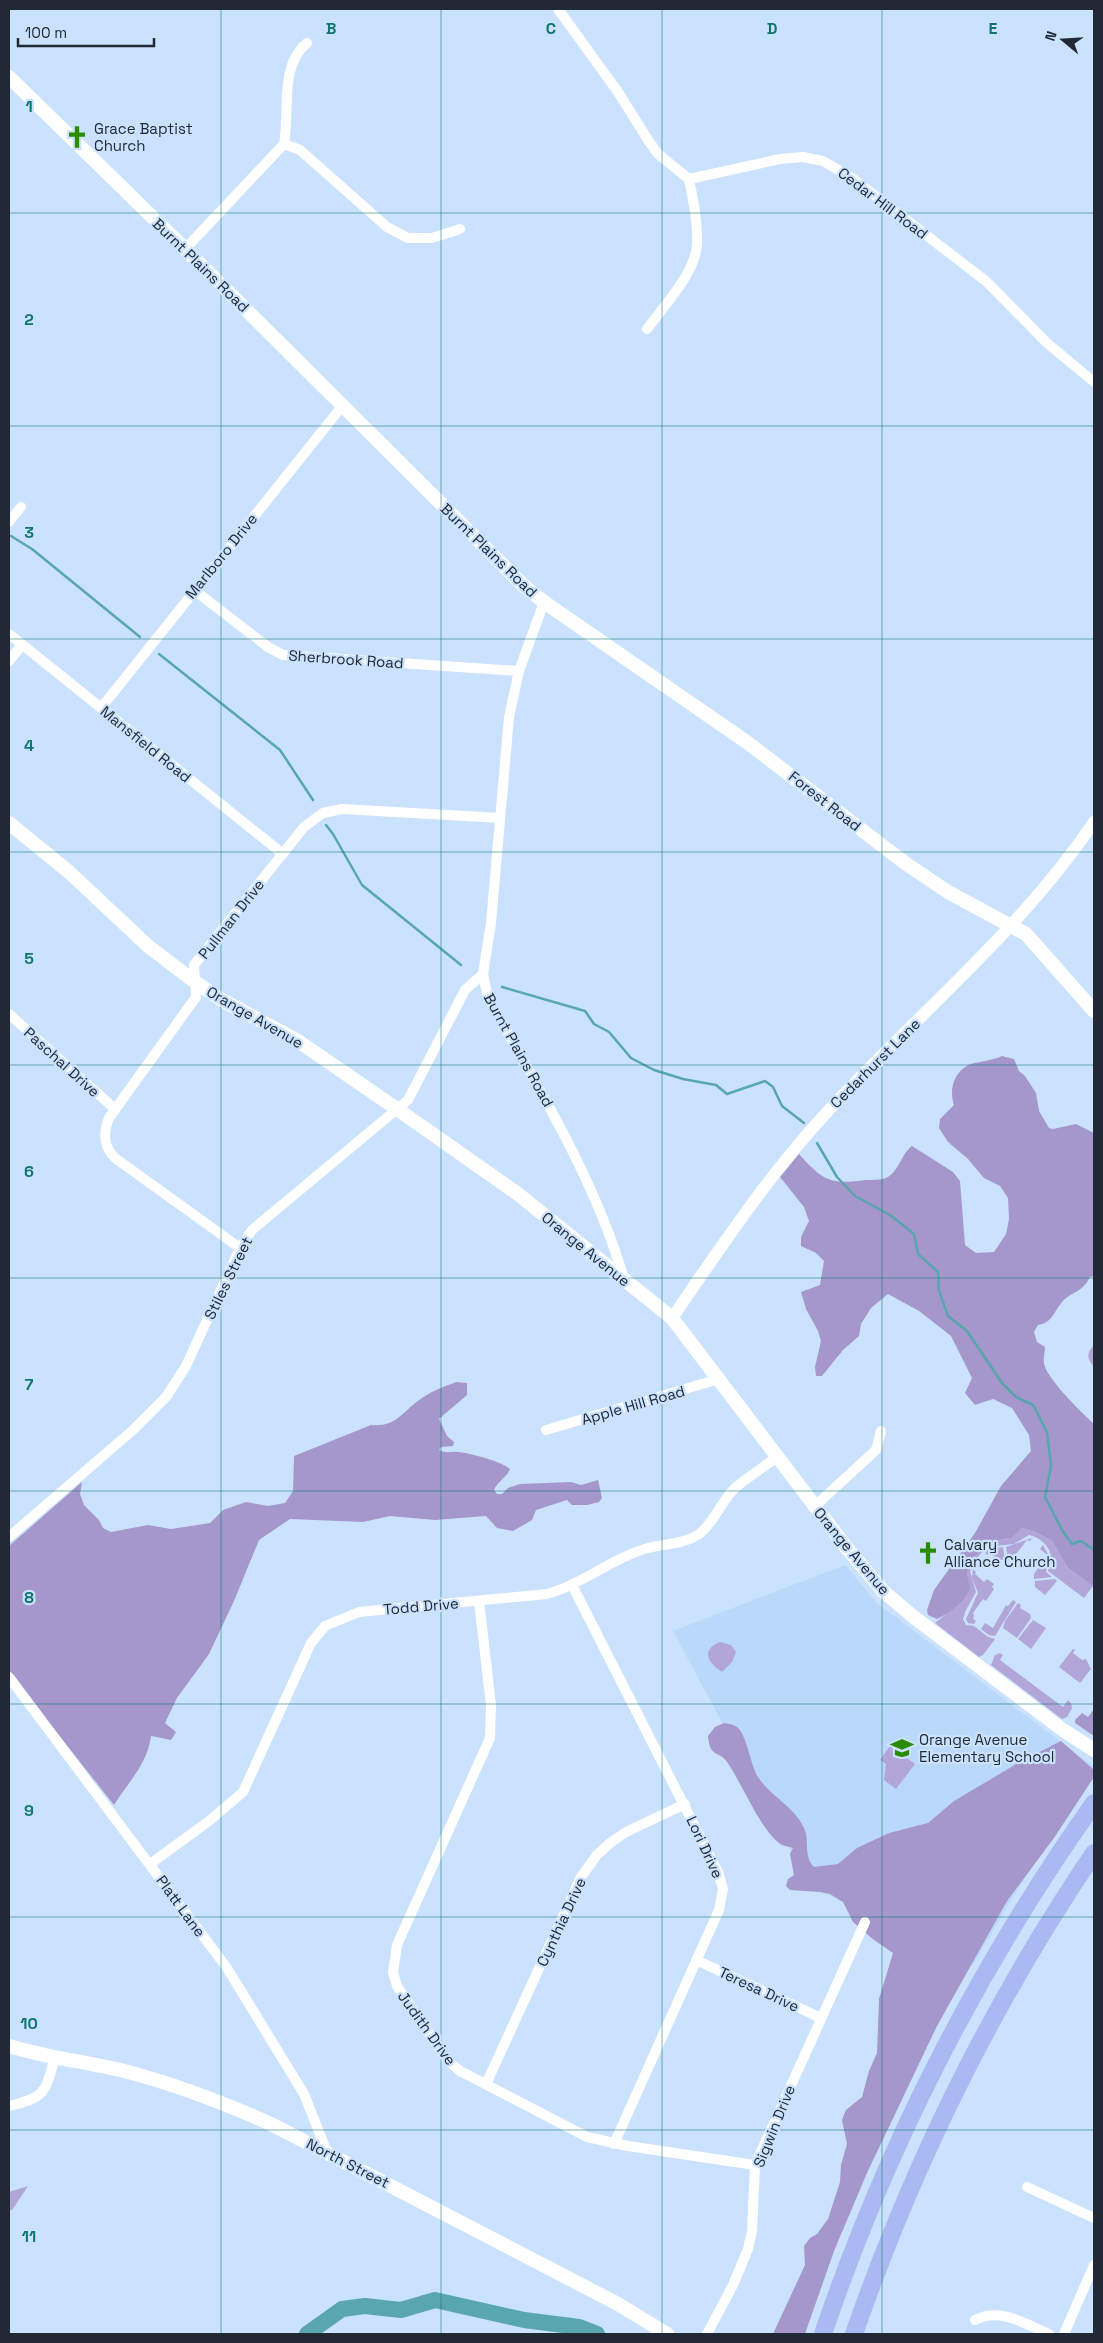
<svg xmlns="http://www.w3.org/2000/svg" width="1103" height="2343" viewBox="0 0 1103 2343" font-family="'Space Grotesk',sans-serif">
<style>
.built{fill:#bad8fa}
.green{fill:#b2a5d8}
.forest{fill:#a597cc}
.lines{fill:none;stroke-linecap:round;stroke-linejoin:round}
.stream{stroke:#59a6b0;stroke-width:2.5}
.river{stroke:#59a6b0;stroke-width:16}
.minor{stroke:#fff;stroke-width:10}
.tertiary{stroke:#fff;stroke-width:12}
.secondary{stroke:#fff;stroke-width:14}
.motorway{stroke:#abb9f3;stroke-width:18}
.grid{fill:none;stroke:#0f766e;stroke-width:1;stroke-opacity:0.55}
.labels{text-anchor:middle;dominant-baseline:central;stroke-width:4.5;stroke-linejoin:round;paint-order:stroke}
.poi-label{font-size:15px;fill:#212a34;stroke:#cae2fe;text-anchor:start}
.street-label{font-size:15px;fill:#212a34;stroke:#cae2fe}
.grid-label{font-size:16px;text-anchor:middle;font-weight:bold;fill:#0f766e;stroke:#cae2fe;stroke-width:4.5;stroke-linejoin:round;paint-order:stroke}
</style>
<rect width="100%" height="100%" fill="#cae2fe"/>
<path class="built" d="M 845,1565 L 877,1603 L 1094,1767 L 1094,1776 L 1047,1843 L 1010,1902 L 973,1965 L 810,1886 L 673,1631 Z"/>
<g class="green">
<path d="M 1094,1345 L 1094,1367 C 1087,1359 1086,1353 1094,1345 Z"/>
<path d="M 1022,1528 L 1035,1532 L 1052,1541 L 1067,1567 L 1093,1586 L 1084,1598 L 1048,1571 C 1048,1567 1050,1563 1051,1559 C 1052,1547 1039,1537 1029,1535 L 1014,1544 L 987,1547 L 974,1561 L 970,1571 L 976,1592 L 966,1610 L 963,1619 L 966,1625 L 974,1626 L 988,1637 L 995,1639 L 983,1655 L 979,1657 L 935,1623 L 945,1615 L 970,1586 L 967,1574 L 972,1560 L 985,1546 L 996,1541 L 1008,1539 Z"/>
<path d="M 1032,1538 L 1030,1541 L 1027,1540 L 1012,1559 L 1008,1559 L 1006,1547 Z"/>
<path d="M 1043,1545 L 1049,1556 L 1046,1572 L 1052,1577 L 1034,1579 L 1034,1574 L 1047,1555 L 1040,1549 Z"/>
<path d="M 1003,1547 L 1005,1560 L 1000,1560 L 991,1554 L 988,1555 L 985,1553 L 989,1549 Z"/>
<path d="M 973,1569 L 976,1572 L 975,1574 L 984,1582 L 987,1579 L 994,1584 L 992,1587 L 994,1589 L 986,1601 L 983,1599 L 973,1613 L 974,1616 L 973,1619 L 976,1621 L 974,1624 L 968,1623 L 966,1619 L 978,1593 L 972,1578 Z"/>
<path d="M 1055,1579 L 1057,1581 L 1045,1595 L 1035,1587 L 1035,1581 Z"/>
<path d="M 1013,1600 L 1016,1602 L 995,1636 L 989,1635 L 981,1629 L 985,1623 L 993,1628 L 1006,1605 L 1008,1606 Z"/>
<path d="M 1018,1603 L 1021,1605 L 1020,1608 L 1030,1614 L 1031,1618 L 1017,1638 L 1003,1628 L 1005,1621 Z"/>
<path d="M 1033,1620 L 1046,1628 L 1031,1649 L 1018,1639 Z"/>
<path d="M 720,1642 L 731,1645 L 736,1652 L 732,1662 L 722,1672 C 708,1663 700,1650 720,1642 Z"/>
<path d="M 1073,1649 L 1075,1650 L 1073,1653 L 1082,1660 L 1086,1659 L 1091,1669 L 1080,1683 L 1059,1667 Z"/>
<path d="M 1000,1653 L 1003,1655 L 1000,1660 L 1063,1707 L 1068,1700 L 1071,1703 L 1072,1708 L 1067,1717 L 1062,1719 L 991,1665 L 995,1655 Z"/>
<path d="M 890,1746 L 915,1764 L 896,1789 L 884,1780 L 886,1764 L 880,1760 Z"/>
<path d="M 28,2186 L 13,2209 L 9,2211 L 9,2192 Z"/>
</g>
<g class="forest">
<path d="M 1002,1056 L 1014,1059 L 1019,1071 L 1025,1076 L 1036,1093 L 1039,1111 L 1049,1128 L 1053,1129 L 1076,1124 L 1094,1133 L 1094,1276 L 1090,1277 C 1085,1289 1076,1291 1066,1298 C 1055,1307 1054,1323 1038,1325 L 1034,1332 L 1037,1342 L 1045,1347 C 1045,1353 1043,1358 1044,1363 C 1045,1377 1083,1414 1094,1424 L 1094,1587 L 1067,1567 L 1052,1541 L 1035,1532 L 1022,1528 L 1011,1538 L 996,1541 L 985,1546 L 972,1560 L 967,1574 C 968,1578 970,1583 970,1586 C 969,1600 948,1614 937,1619 L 928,1615 L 927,1610 L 934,1590 L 975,1533 L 1001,1486 L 1031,1451 L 1029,1435 L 1012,1408 L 993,1399 L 975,1405 L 965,1393 L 972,1378 L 951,1336 L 919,1311 L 888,1294 L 871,1308 L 861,1324 L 859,1336 L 843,1350 L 822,1376 L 816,1376 L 815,1367 L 821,1341 L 818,1331 L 806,1309 L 801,1292 L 820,1285 L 824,1261 L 816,1253 L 801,1246 L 801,1237 L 809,1221 L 804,1207 L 780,1177 L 799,1154 C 823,1181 831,1185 866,1180 C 872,1180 880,1180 886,1178 C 899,1172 901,1154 912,1146 L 953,1172 L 960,1181 L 965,1245 L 976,1253 L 994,1252 L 1006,1234 L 1009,1219 L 1008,1198 L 1000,1186 L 984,1178 L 968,1159 L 948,1142 L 939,1128 L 940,1119 L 954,1105 C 949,1090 953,1074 968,1065 C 974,1062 992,1061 1002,1056 Z"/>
<path d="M 456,1382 L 467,1383 L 467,1395 L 439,1419 L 447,1436 L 454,1442 L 453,1446 L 441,1447 L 439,1450 C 446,1454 451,1451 458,1452 C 470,1453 503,1462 510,1469 C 507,1477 498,1481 494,1490 L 497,1494 L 502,1494 L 508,1488 L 520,1484 L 571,1482 L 581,1485 L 598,1480 L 602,1498 L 599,1502 L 587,1505 L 572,1505 L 567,1500 L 536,1510 L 532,1520 L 513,1531 L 497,1528 L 486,1516 L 435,1520 L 390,1516 L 363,1522 L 290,1519 L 259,1540 L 234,1601 L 209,1654 L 177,1698 L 165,1723 L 176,1732 L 171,1740 L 151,1736 C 147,1765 129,1781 114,1805 L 9,1672 L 9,1546 L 82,1482 L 80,1494 L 84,1505 L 99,1520 L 103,1528 L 111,1532 L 148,1525 L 171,1529 L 210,1523 L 223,1510 L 246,1502 L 268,1506 L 285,1503 L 293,1491 L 294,1456 L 371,1425 C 396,1427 400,1414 418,1401 C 429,1392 443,1387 456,1382 Z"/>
<path d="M 1094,1709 L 1094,1736 L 1075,1723 L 1075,1720 L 1082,1713 L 1088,1717 Z"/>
<path d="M 724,1723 C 728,1724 735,1724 738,1728 C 746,1734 751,1766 758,1777 C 771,1797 794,1806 804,1828 C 810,1841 803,1856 814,1867 L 838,1864 L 857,1848 L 889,1833 L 928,1823 L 954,1801 L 1018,1763 L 1061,1741 L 1094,1770 L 1094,1777 L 1054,1838 L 1007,1901 L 937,2026 L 867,2173 L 834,2251 L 805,2334 L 773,2334 L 805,2265 L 804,2246 L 810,2238 L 817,2234 L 828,2219 L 840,2182 L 841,2165 L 847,2144 L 842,2120 L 846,2110 L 862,2097 L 869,2071 L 877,2053 L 879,1999 L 893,1953 L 874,1940 L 853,1922 L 843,1902 L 830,1894 L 820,1892 L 790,1890 L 786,1886 L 788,1879 L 794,1875 L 790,1854 L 793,1848 C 790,1847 785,1846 782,1845 C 762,1834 741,1781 727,1762 C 719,1750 710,1759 708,1736 L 715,1727 Z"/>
</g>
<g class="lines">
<g class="stream">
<path d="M 11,536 L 32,549 L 140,637"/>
<path d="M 159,654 L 280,750 L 313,800"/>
<path d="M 326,825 L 333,834 L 362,885 L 461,965"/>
<path d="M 502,987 L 585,1011 L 594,1024 L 609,1032 L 631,1058 L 654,1070 L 683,1079 L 716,1085 L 727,1094 L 765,1081 L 773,1087 L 782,1106 L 804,1123"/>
<path d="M 817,1143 L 837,1177 L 855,1196 L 890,1215 L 914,1234 L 918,1254 L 938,1272 L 939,1291 L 948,1316 L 967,1331 L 1002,1383 L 1016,1397 L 1033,1405 L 1047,1432 L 1051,1466 L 1045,1497 L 1062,1530 L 1072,1544 L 1081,1541 L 1094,1550"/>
</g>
<path class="river" d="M 307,2334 L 342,2309 L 365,2306 L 401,2310 L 435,2300 L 524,2320 L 579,2327 L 597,2334"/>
<g class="minor">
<path d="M 558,9 L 618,92 L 648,140 L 658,154 L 689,179"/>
<path d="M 284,144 L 300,150 L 387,227 L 408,238 L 432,238 L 460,229"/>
<path d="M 689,179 L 780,159 L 803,157 L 823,161 L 852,178 L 987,282 L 1047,343 L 1094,382"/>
<path d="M 185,249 L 284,144 C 290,113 279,65 307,43"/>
<path d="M 647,329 C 664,306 696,272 697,244 C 698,222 693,200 689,179"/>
<path d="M 9,522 L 21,507"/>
<path d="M 194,590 L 268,647 L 283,655 L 519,671"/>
<path d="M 544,602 L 519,671 L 509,717 L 491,923 L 483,974 L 488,998 C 539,1089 595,1179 624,1279"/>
<path d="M 9,634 L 283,854"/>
<path d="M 9,661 L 22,645"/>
<path d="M 101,708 L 343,405"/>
<path d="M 9,1014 L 115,1109"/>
<path d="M 240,1248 L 115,1158 C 103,1146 103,1133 109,1118 L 196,997 L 194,965 L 304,827 L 323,813 L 342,809 L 500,818"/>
<path d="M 546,1430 L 719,1379"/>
<path d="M 815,1506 L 876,1450 L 881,1431"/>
<path d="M 9,1537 L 133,1430 L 166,1397 L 186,1366 L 240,1248 L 252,1230 L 408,1100 L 465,990 L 483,974"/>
<path d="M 572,1585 L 718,1872 L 723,1889 L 719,1910 L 614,2144"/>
<path d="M 479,1601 L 491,1705 L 490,1738 L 397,1945 L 393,1972 L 397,1986 L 447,2060 L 460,2071 L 587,2137 L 628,2146 L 755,2165"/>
<path d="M 9,1677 L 227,1968 L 304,2094 L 327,2152"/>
<path d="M 150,1864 L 209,1821 L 243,1792 L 311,1643 L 325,1626 L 359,1612 L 547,1594 C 583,1584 612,1558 648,1548 C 664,1544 685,1544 699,1534 C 715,1522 720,1503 734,1489 C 747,1477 763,1468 777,1457"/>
<path d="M 696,1960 L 821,2018"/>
<path d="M 486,2084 L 581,1877 L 597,1855 L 610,1843 L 626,1832 L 685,1804"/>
<path d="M 9,2106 C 46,2097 45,2093 55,2057"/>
<path d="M 1027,2187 L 1094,2218"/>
<path d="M 975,2320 C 1001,2307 1025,2324 1049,2334"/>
<path d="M 707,2334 L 733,2285 L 748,2249 L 752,2231 L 755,2165 L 865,1922"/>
<path d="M 1064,2334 L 1094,2265"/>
</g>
<path class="tertiary" d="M 672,1318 C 721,1247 769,1174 829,1110 C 918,1014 1020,931 1094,822"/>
<g class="secondary">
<path d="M 9,77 L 185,249 L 524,586 L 544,602 L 748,743 L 905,863 L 948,892 L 1026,934 L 1094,1011"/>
<path d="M 9,823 L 69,872 L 148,946 L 195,982 L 222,1000 L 298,1041 L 397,1109 L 518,1194 L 672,1318 L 846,1547 L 884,1592 L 915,1618 L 1063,1730 L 1094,1750"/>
<path d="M 9,2046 C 48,2058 88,2062 128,2072 C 177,2085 224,2103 271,2124 L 618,2304 L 667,2334"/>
</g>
<g class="motorway">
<path d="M 823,2334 C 887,2145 979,1966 1094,1803"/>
<path d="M 854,2334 C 913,2164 993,2002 1094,1853"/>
</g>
</g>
<path class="grid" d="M 221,9 L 221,2334M 441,9 L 441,2334M 662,9 L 662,2334M 882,9 L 882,2334M 9,213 L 1094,213M 9,426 L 1094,426M 9,639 L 1094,639M 9,852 L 1094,852M 9,1065 L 1094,1065M 9,1278 L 1094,1278M 9,1491 L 1094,1491M 9,1704 L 1094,1704M 9,1917 L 1094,1917M 9,2130 L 1094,2130"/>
<defs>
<symbol id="church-bare" viewBox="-9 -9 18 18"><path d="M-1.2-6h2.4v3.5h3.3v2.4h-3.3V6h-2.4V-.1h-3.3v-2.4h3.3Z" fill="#2a8b00" stroke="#cae2fe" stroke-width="2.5" paint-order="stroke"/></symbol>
<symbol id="school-bare" viewBox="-9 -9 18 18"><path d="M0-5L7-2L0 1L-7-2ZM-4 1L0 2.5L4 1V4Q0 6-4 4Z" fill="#2a8b00" stroke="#cae2fe" stroke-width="2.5" paint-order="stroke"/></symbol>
</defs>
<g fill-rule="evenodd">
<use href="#church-bare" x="61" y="121" width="32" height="32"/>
<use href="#church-bare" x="912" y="1537" width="32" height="32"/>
<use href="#school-bare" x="886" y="1732" width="32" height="32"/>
</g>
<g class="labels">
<g class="poi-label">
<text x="94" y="128">Grace Baptist<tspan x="94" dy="17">Church</tspan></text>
<text x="944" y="1544">Calvary<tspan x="944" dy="17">Alliance Church</tspan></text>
<text x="919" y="1739">Orange Avenue<tspan x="919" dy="17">Elementary School</tspan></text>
</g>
<g class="street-label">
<text transform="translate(883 203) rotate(37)">Cedar Hill Road</text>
<text transform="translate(201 265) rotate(44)">Burnt Plains Road</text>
<text transform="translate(489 550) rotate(44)">Burnt Plains Road</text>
<text transform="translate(221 556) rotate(-51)">Marlboro Drive</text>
<text transform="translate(346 659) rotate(4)">Sherbrook Road</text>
<text transform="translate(146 744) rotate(39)">Mansfield Road</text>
<text transform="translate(825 801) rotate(38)">Forest Road</text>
<text transform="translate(231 919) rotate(-52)">Pullman Drive</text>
<text transform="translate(255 1017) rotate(30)">Orange Avenue</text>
<text transform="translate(519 1050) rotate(61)">Burnt Plains Road</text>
<text transform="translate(62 1062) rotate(42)">Paschal Drive</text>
<text transform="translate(875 1063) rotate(-45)">Cedarhurst Lane</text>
<text transform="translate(586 1249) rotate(39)">Orange Avenue</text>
<text transform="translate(228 1278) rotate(-64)">Stiles Street</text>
<text transform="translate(633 1405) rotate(-16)">Apple Hill Road</text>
<text transform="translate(852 1551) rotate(50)">Orange Avenue</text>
<text transform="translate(421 1606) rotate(-5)">Todd Drive</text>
<text transform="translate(705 1847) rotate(65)">Lori Drive</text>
<text transform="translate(181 1906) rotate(54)">Platt Lane</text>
<text transform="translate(561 1922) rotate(-65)">Cynthia Drive</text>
<text transform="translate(759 1989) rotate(25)">Teresa Drive</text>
<text transform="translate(427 2028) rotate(54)">Judith Drive</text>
<text transform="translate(774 2126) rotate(-68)">Sigwin Drive</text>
<text transform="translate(348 2163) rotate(27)">North Street</text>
</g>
</g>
<g class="grid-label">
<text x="331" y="34">B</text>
<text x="551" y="34">C</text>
<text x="772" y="34">D</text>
<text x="993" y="34">E</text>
<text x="29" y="112">1</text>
<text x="29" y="325">2</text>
<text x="29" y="538">3</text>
<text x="29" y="751">4</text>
<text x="29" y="964">5</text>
<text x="29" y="1177">6</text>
<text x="29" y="1390">7</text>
<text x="29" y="1603">8</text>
<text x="29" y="1816">9</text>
<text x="29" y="2029">10</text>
<text x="29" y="2242">11</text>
</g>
<rect width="1103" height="2343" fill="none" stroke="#212a34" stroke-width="20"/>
<g transform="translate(1063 40) rotate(288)" stroke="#cae2fe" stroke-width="4" paint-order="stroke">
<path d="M0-4L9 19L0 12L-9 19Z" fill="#212a34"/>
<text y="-8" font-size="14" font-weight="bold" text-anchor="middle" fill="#212a34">N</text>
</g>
<path d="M18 38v8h136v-8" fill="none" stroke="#212a34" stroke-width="2.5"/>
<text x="25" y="38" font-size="15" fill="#212a34" stroke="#cae2fe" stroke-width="4" paint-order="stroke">100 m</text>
</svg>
